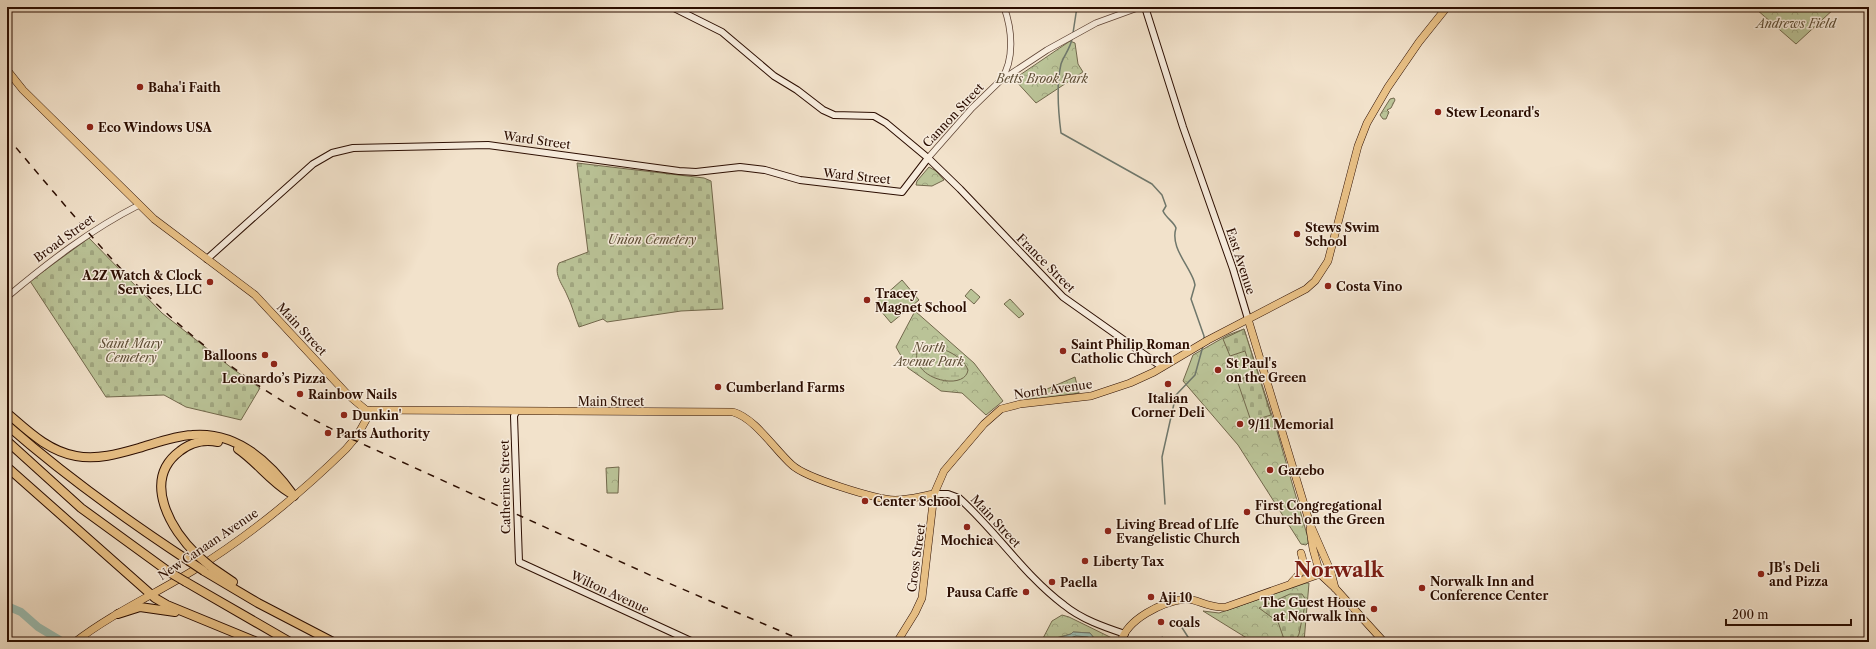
<svg xmlns="http://www.w3.org/2000/svg" width="1876" height="649" viewBox="0 0 1876 649" font-family="'Libre Caslon Text',serif">
<style>
.forest{fill:url(#forest-crowns);stroke:#72684c}
.wetland{fill:url(#wetland-marsh);stroke:#72684c}
.cemetery{fill:url(#cemetery-stones);stroke:#72684c}
.pitch{fill:#bac397;stroke:#72684c}
.water{fill:url(#water-ripples);stroke:#6f776b}
.lines{fill:none;stroke-linecap:round;stroke-linejoin:round}
.shore{stroke:#64665a;stroke-width:1}
.stream{stroke:#6f776b;stroke-width:1.5}
.river{stroke:#9cbeb3;stroke-width:8}
.tertiary-casing{stroke:#5d4233;stroke-width:7}
.secondary-casing{stroke:#2b0d00;stroke-width:8}
.primary-casing{stroke:#2b0d00;stroke-width:8}
.motorway-casing{stroke:#2b0d00;stroke-width:10}
.tertiary{stroke:#f7ecdd;stroke-width:5.5}
.secondary{stroke:#f7ecdd;stroke-width:6}
.primary{stroke:#e9c186;stroke-width:7}
.motorway{stroke:#e9c186;stroke-width:8}
.rail{stroke:#2b0d00;stroke-width:1.5;stroke-dasharray:7 7;stroke-linecap:butt}
.motorway-bridge-casing{stroke:#2b0d00;stroke-width:10;stroke-linecap:butt}
.motorway-bridge{stroke:#e9c186;stroke-width:8}
.poi-dot{fill:#8f2418;stroke:#f7ecdd;stroke-width:1.5}
.labels{text-anchor:middle;dominant-baseline:central;stroke-width:3;stroke-linejoin:round;paint-order:stroke}
.park-label{font-size:12px;font-style:italic;fill:#5d4d35;stroke:#f7ecdd}
.poi-label{font-size:12px;font-weight:bold;fill:#2b0d00;stroke:#f7ecdd;text-anchor:start}
.street-label{font-size:12px;fill:#2b0d00;stroke:#f7ecdd}
.town-label{font-size:20px;font-weight:bold;fill:#7a1f14;stroke:#f7ecdd}
</style>
<defs>
<pattern id="forest-crowns" width="20" height="18" patternUnits="userSpaceOnUse"><rect width="20" height="18" fill="#bac397"/><path d="M2 6a3 3 0 1 1 6 0M12 15a3 3 0 1 1 6 0" fill="none" stroke="#a0a680"/></pattern>
<pattern id="wetland-marsh" width="20" height="14" patternUnits="userSpaceOnUse"><rect width="20" height="14" fill="#bac397"/><path d="M1 5h8M5 5V1M11 12h8M15 12V8" fill="none" stroke="#a0a680"/></pattern>
<pattern id="cemetery-stones" width="16" height="16" patternUnits="userSpaceOnUse"><rect width="16" height="16" fill="#bac397"/><path d="M2 7V4a2 2 0 0 1 4 0v3zM10 15v-3a2 2 0 0 1 4 0v3z" fill="#a0a680"/></pattern>
<pattern id="water-ripples" width="26" height="14" patternUnits="userSpaceOnUse"><rect width="26" height="14" fill="#9cbeb3"/><path d="M2 4q2-2 4 0t4 0M15 11q2-2 4 0t4 0" fill="none" stroke="#87a298"/></pattern>
</defs>
<rect width="100%" height="100%" fill="#f2e2cb"/>
<filter id="stains"><feTurbulence type="fractalNoise" baseFrequency=".005" numOctaves="4"/><feColorMatrix values="0 0 0 0 .2 0 0 0 0 .09 0 0 0 0 .02 0 0 0 .5 -.17"/></filter>
<radialGradient id="worn" r=".72"><stop offset=".6" stop-color="#630" stop-opacity="0"/><stop offset="1" stop-color="#630" stop-opacity=".3"/></radialGradient>
<g class="forest">
<path d="M 1751,7 L 1836,7 L 1796,44 L 1756,9 Z"/>
<path d="M 1070,41 L 1075,43 L 1078,64 L 1083,72 L 1036,103 L 1014,79 Z"/>
<path d="M 1394,98 L 1395,100 L 1391,108 L 1387,110 L 1389,112 L 1386,119 L 1383,119 L 1380,115 L 1390,99 Z"/>
<path d="M 929,167 L 936,171 L 944,180 L 932,186 L 916,185 L 917,181 Z"/>
<path d="M 1010,299 L 1024,314 L 1019,318 L 1004,304 Z"/>
<path d="M 915,311 L 974,363 L 1003,401 L 986,415 L 962,393 L 941,391 L 908,368 L 896,347 Z"/>
<path d="M 1244,329 L 1277,431 L 1308,538 L 1308,543 L 1306,545 L 1301,544 L 1238,445 L 1183,381 L 1193,355 L 1228,335 Z"/>
<path d="M 1075,377 L 1079,393 L 1029,400 L 1026,398 Z"/>
<path d="M 619,467 L 618,493 L 607,493 L 606,468 Z"/>
<path d="M 1306,583 L 1309,583 L 1304,642 L 1257,642 L 1245,637 L 1203,611 L 1219,613 Z"/>
<path d="M 1062,615 L 1069,617 L 1116,640 L 1094,638 L 1090,633 L 1073,632 L 1071,634 L 1041,642 L 1052,621 Z"/>
</g>
<path class="wetland" d="M 923,344 C 938,346 962,354 968,370 C 965,393 904,378 919,346 Z"/>
<g class="cemetery">
<path d="M 577,163 L 704,178 L 711,181 L 723,309 L 681,311 L 607,322 L 603,319 L 579,327 C 575,317 572,305 567,295 C 563,285 553,274 559,263 L 588,252 Z"/>
<path d="M 89,238 L 162,313 L 233,369 L 260,388 L 241,420 L 186,407 L 164,395 L 106,397 L 30,281 Z"/>
<path d="M 1244,329 L 1271,415 L 1251,421 L 1237,380 L 1253,375 L 1245,351 L 1230,356 L 1223,339 Z"/>
<path d="M 1290,594 L 1302,594 L 1306,600 L 1299,634 L 1295,642 L 1285,642 L 1278,622 L 1259,608 Z"/>
</g>
<g class="pitch">
<path d="M 902,280 L 919,300 L 891,323 L 875,304 Z"/>
<path d="M 971,289 L 980,297 L 974,304 L 965,296 Z"/>
</g>
<path class="water" d="M 1073,632 L 1090,633 L 1094,638 C 1118,640 1140,643 1163,637 L 1167,642 L 1044,642 L 1071,634 Z"/>
<g class="lines">
<path class="shore" d="M 1058,642 L 1076,636 L 1088,637 L 1096,642"/>
<g class="stream">
<path d="M 1073,33 L 1077,7"/>
<path d="M 1072,39 C 1070,49 1064,55 1061,64 C 1056,86 1058,110 1061,133 L 1152,184 L 1162,195 L 1166,206 L 1163,211 C 1166,218 1174,222 1176,228 C 1170,247 1188,264 1194,281 L 1195,285 L 1191,299 L 1204,336 L 1204,340"/>
<path d="M 1165,504 L 1162,457 L 1173,408 L 1176,395 L 1195,375 L 1203,346"/>
<path d="M 1179,623 L 1188,637"/>
</g>
<path class="river" d="M 7,606 L 21,612 L 38,627 L 63,642"/>
<defs>
<g id="tertiary">
<path d="M 1001,80 C 1015,59 1012,29 1004,7"/>
<path d="M 928,158 L 972,108 L 1000,81 L 1047,50 L 1096,23 L 1140,7"/>
<path d="M 7,297 C 50,261 90,230 139,205"/>
</g>
<g id="secondary">
<path d="M 672,7 L 722,32 L 774,76 L 797,90 L 823,110 L 834,115 L 874,116 L 886,123 L 928,158 L 960,189 L 1063,297 L 1162,367"/>
<path d="M 1145,7 L 1183,127 L 1233,269 L 1248,319"/>
<path d="M 207,259 L 313,164 L 332,153 L 353,148 L 488,145 L 679,171 L 696,172 L 740,167 L 765,170 L 800,180 L 902,192 L 928,158"/>
<path d="M 516,412 L 514,416 L 519,562 L 693,642"/>
<path d="M 934,494 L 948,494 L 959,498 C 996,531 1024,575 1064,605 C 1081,619 1104,627 1125,634"/>
</g>
<g id="primary">
<path d="M 7,70 L 23,90 L 154,219 L 255,295 L 347,394 L 366,410 L 733,412 C 755,418 775,450 792,465 C 806,478 875,499 895,500 C 908,500 922,496 934,494"/>
<path d="M 1248,319 L 1310,524 L 1331,572 L 1335,588"/>
<path d="M 1310,529 L 1313,549 L 1320,574 L 1335,588 L 1384,642"/>
<path d="M 1292,582 C 1301,573 1306,567 1301,553"/>
<path d="M 75,642 C 111,614 155,594 194,570 C 249,536 300,494 346,449 L 357,436 L 371,411"/>
<path d="M 897,642 L 915,613 L 922,598 L 934,494 L 944,471 L 984,424 L 1001,409 L 1020,404 L 1091,396 L 1130,383 L 1154,372 L 1208,340 L 1306,289 L 1315,281 L 1328,261 L 1358,146 L 1367,123 L 1388,87 L 1419,42 L 1447,7"/>
<path d="M 1121,642 C 1127,619 1162,602 1185,599 C 1196,598 1209,609 1226,607 L 1320,574"/>
</g>
<g id="motorway">
<path d="M 7,413 C 28,431 48,451 76,456 C 97,460 118,454 139,448 C 156,443 174,436 192,435 C 236,431 270,462 294,496"/>
<path d="M 7,425 C 64,475 125,519 189,561"/>
<path d="M 7,441 L 81,508 L 169,572"/>
<path d="M 238,449 C 257,462 270,481 290,493"/>
<path d="M 7,467 L 155,598 L 167,605 L 257,642"/>
<path d="M 197,555 C 171,530 141,480 180,451 C 190,443 204,439 218,442"/>
<path d="M 211,567 L 233,582"/>
<path d="M 204,571 L 258,603 L 333,642"/>
<path d="M 186,582 L 290,642"/>
<path d="M 118,614 L 140,607 L 175,612"/>
</g>
</defs>
<use href="#tertiary" class="tertiary-casing"/>
<use href="#secondary" class="secondary-casing"/>
<use href="#primary" class="primary-casing"/>
<use href="#motorway" class="motorway-casing"/>
<use href="#tertiary" class="tertiary"/>
<use href="#secondary" class="secondary"/>
<use href="#primary" class="primary"/>
<use href="#motorway" class="motorway"/>
<path class="rail" d="M 7,137 C 41,177 75,218 110,257 C 178,331 262,397 354,440 L 652,576 L 806,642"/>
<defs>
<g id="motorway-bridge">
<path d="M 197,555 L 211,567"/>
<path d="M 189,561 L 204,571"/>
<path d="M 169,572 L 186,582"/>
</g>
</defs>
<use href="#motorway-bridge" class="motorway-bridge-casing"/>
<use href="#motorway-bridge" class="motorway-bridge"/>
</g>
<g class="poi-dot">
<circle cx="140" cy="87" r="4"/>
<circle cx="1438" cy="112" r="4"/>
<circle cx="90" cy="127" r="4"/>
<circle cx="1297" cy="234" r="4"/>
<circle cx="210" cy="282" r="4"/>
<circle cx="1328" cy="286" r="4"/>
<circle cx="867" cy="300" r="4"/>
<circle cx="1063" cy="351" r="4"/>
<circle cx="265" cy="355" r="4"/>
<circle cx="274" cy="364" r="4"/>
<circle cx="1218" cy="370" r="4"/>
<circle cx="1168" cy="384" r="4"/>
<circle cx="718" cy="387" r="4"/>
<circle cx="300" cy="394" r="4"/>
<circle cx="344" cy="415" r="4"/>
<circle cx="1240" cy="424" r="4"/>
<circle cx="328" cy="433" r="4"/>
<circle cx="1270" cy="470" r="4"/>
<circle cx="865" cy="501" r="4"/>
<circle cx="1247" cy="512" r="4"/>
<circle cx="967" cy="527" r="4"/>
<circle cx="1108" cy="531" r="4"/>
<circle cx="1085" cy="561" r="4"/>
<circle cx="1761" cy="574" r="4"/>
<circle cx="1052" cy="582" r="4"/>
<circle cx="1422" cy="588" r="4"/>
<circle cx="1026" cy="592" r="4"/>
<circle cx="1151" cy="597" r="4"/>
<circle cx="1374" cy="609" r="4"/>
<circle cx="1161" cy="622" r="4"/>
</g>
<g class="labels">
<g class="park-label">
<text x="1796" y="23">Andrews Field</text>
<text x="1042" y="78">Betts Brook Park</text>
<text x="652" y="239">Union Cemetery</text>
<text x="131" y="343">Saint Mary<tspan x="131" dy="14">Cemetery</tspan></text>
<text x="929" y="347">North<tspan x="929" dy="14">Avenue Park</tspan></text>
</g>
<g class="poi-label">
<text x="148" y="87">Baha'i Faith</text>
<text x="1446" y="112">Stew Leonard's</text>
<text x="98" y="127">Eco Windows USA</text>
<text x="1305" y="227">Stews Swim<tspan x="1305" dy="14">School</tspan></text>
<text x="202" y="275" text-anchor="end">A2Z Watch &amp; Clock<tspan x="202" dy="14">Services, LLC</tspan></text>
<text x="1336" y="286">Costa Vino</text>
<text x="875" y="293">Tracey<tspan x="875" dy="14">Magnet School</tspan></text>
<text x="1071" y="344">Saint Philip Roman<tspan x="1071" dy="14">Catholic Church</tspan></text>
<text x="257" y="355" text-anchor="end">Balloons</text>
<text x="1226" y="363">St Paul's<tspan x="1226" dy="14">on the Green</tspan></text>
<text x="274" y="378" text-anchor="middle">Leonardo’s Pizza</text>
<text x="726" y="387">Cumberland Farms</text>
<text x="308" y="394">Rainbow Nails</text>
<text x="1168" y="398" text-anchor="middle">Italian<tspan x="1168" dy="14">Corner Deli</tspan></text>
<text x="352" y="415">Dunkin'</text>
<text x="1248" y="424">9/11 Memorial</text>
<text x="336" y="433">Parts Authority</text>
<text x="1278" y="470">Gazebo</text>
<text x="873" y="501">Center School</text>
<text x="1255" y="505">First Congregational<tspan x="1255" dy="14">Church on the Green</tspan></text>
<text x="1116" y="524">Living Bread of LIfe<tspan x="1116" dy="14">Evangelistic Church</tspan></text>
<text x="967" y="540" text-anchor="middle">Mochica</text>
<text x="1093" y="561">Liberty Tax</text>
<text x="1769" y="567">JB's Deli<tspan x="1769" dy="14">and Pizza</tspan></text>
<text x="1430" y="581">Norwalk Inn and<tspan x="1430" dy="14">Conference Center</tspan></text>
<text x="1060" y="582">Paella</text>
<text x="1018" y="592" text-anchor="end">Pausa Caffe</text>
<text x="1159" y="597">Aji 10</text>
<text x="1366" y="602" text-anchor="end">The Guest House<tspan x="1366" dy="14">at Norwalk Inn</tspan></text>
<text x="1169" y="622">coals</text>
</g>
<g class="street-label">
<text transform="translate(953 115) rotate(-47)">Cannon Street</text>
<text transform="translate(537 140) rotate(8)">Ward Street</text>
<text transform="translate(857 176) rotate(6)">Ward Street</text>
<text transform="translate(64 238) rotate(-36)">Broad Street</text>
<text transform="translate(1241 261) rotate(72)">East Avenue</text>
<text transform="translate(1046 263) rotate(45)">France Street</text>
<text transform="translate(302 329) rotate(47)">Main Street</text>
<text transform="translate(1053 389) rotate(-8)">North Avenue</text>
<text x="611" y="401">Main Street</text>
<text transform="translate(505 487) rotate(-91)">Catherine Street</text>
<text transform="translate(996 521) rotate(47)">Main Street</text>
<text transform="translate(208 544) rotate(-34)">New Canaan Avenue</text>
<text transform="translate(916 558) rotate(-82)">Cross Street</text>
<text transform="translate(610 592) rotate(25)">Wilton Avenue</text>
</g>
<g class="town-label">
<text x="1339" y="570">Norwalk</text>
</g>
</g>
<rect width="1876" height="649" fill="none" stroke="#f2e2cb" stroke-width="24"/>
<rect x="8" y="8" width="1860" height="633" fill="none" stroke="#2b0d00" stroke-width="2"/>
<rect x="12" y="12" width="1852" height="625" fill="none" stroke="#2b0d00"/>
<path d="M1726 619v6h125v-6" fill="none" stroke="#2b0d00" stroke-width="2"/>
<text x="1732" y="619" font-size="12" fill="#2b0d00" stroke="#f7ecdd" stroke-width="3" paint-order="stroke">200 m</text>
<rect width="100%" height="100%" filter="url(#stains)"/>
<rect width="100%" height="100%" fill="url(#worn)"/>
</svg>
